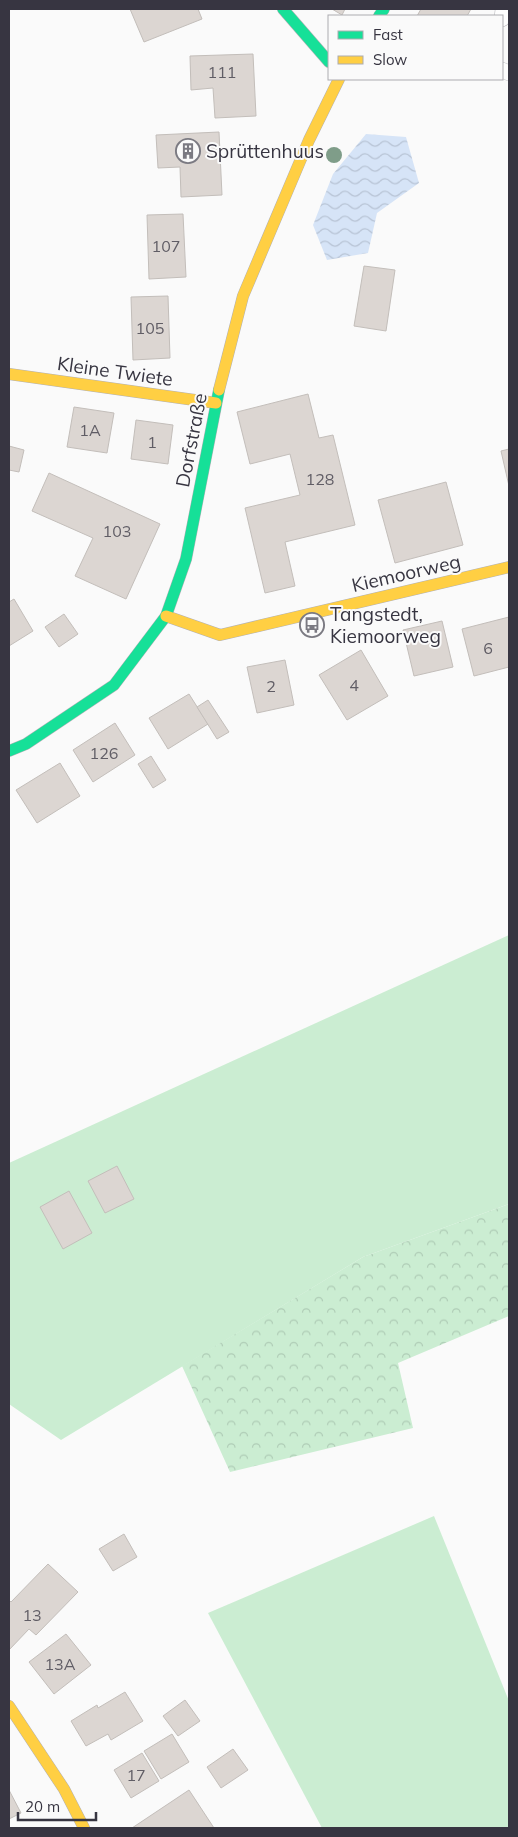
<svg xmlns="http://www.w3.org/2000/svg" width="518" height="1837" viewBox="0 0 518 1837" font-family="Mulish,sans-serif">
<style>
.green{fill:#cbedd2}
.forest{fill:url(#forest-crowns)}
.water{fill:url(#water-waves)}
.building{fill:#dcd6d2;stroke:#c3beba}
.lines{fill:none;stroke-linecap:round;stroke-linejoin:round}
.lane-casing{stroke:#b2b1b6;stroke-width:16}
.fast-casing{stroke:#b2b1b6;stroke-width:12}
.slow-casing{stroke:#b2b1b6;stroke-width:12}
.lane{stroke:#fefefe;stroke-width:15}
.fast{stroke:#16e098;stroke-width:11}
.slow{stroke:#ffcf43;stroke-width:11}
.tree{fill:#7f9d89}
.labels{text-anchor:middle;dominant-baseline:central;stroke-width:4;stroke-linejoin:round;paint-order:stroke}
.number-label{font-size:16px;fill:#605d65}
.poi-label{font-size:19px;fill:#373541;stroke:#fafafa;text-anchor:start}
.street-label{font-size:19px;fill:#373541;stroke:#fafafa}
</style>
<defs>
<pattern id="forest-crowns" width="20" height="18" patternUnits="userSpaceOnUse" patternTransform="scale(1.25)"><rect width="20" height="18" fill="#cbedd2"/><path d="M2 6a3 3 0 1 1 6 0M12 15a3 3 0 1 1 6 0" fill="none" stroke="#afccb6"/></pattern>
<pattern id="water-waves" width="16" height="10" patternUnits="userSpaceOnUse" patternTransform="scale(1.25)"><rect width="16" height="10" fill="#d6e4f7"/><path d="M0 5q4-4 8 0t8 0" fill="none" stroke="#b8c4d5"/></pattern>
</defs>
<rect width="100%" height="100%" fill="#fafafa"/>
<g class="green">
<path d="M 509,935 L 509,1204 L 363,1257 L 61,1440 L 9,1404 L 9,1163 Z"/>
<path d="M 434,1516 L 509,1701 L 509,1828 L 322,1828 L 208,1613 Z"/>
</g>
<path class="forest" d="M 509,1204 L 509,1316 L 398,1363 L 413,1428 L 230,1472 L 182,1366 L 363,1257 Z"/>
<path class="water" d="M 366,134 L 406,137 L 419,183 L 377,213 L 368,253 L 327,260 L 313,225 L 333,174 Z"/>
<g class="building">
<path d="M 130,9 L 198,9 L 202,19 L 144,42 Z"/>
<path d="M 332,9 L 345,9 L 342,15 Z"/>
<path d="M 421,9 L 471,9 L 467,16 L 417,16 Z"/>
<path d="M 253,54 L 256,116 L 215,118 L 213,88 L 191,90 L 190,56 Z"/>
<path d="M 219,132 L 222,195 L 181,197 L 180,167 L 158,168 L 156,135 Z"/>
<path d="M 183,214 L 186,277 L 149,279 L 147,215 Z"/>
<path d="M 364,266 L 395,270 L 386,331 L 354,326 Z"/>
<path d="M 168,296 L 170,358 L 133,360 L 131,297 Z"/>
<path d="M 308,394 L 319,438 L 333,435 L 355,525 L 285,542 L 295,586 L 265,593 L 245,508 L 300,495 L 290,454 L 250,464 L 237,412 Z"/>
<path d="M 74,407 L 114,413 L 107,453 L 67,447 Z"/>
<path d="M 136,420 L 173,425 L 168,464 L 131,459 Z"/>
<path d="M 9,446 L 24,450 L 19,472 L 9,470 Z"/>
<path d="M 509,449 L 509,486 L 501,451 Z"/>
<path d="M 49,473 L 160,524 L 126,599 L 75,576 L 93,538 L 32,511 Z"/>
<path d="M 446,482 L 463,545 L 395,563 L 378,500 Z"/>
<path d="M 14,599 L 33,631 L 9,646 L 9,602 Z"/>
<path d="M 64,614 L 78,634 L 59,647 L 45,627 Z"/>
<path d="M 509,617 L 509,667 L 474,676 L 462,629 Z"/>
<path d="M 442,621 L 453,667 L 414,676 L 403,630 Z"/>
<path d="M 361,650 L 388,696 L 347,720 L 319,675 Z"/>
<path d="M 285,660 L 294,705 L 257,713 L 247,667 Z"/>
<path d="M 189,694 L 208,724 L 168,749 L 149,718 Z"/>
<path d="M 208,700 L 229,732 L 217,739 L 197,707 Z"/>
<path d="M 115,723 L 135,755 L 93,782 L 73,750 Z"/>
<path d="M 151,756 L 166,780 L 153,788 L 138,764 Z"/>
<path d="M 60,763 L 80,796 L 37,823 L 16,790 Z"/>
<path d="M 117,1166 L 134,1199 L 105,1213 L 88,1181 Z"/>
<path d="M 69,1191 L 92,1233 L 63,1249 L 40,1207 Z"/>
<path d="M 124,1534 L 137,1557 L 113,1571 L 99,1549 Z"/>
<path d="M 48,1564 L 78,1592 L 36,1635 L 29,1629 L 9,1650 L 9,1600 L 11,1602 Z"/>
<path d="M 66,1634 L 91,1665 L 54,1694 L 29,1662 Z"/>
<path d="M 125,1692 L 143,1721 L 111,1740 L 108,1734 L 86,1746 L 71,1721 L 97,1705 L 98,1708 Z"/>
<path d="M 185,1700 L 200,1721 L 178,1736 L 163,1716 Z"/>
<path d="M 172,1734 L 189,1762 L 161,1779 L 144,1751 Z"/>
<path d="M 233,1749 L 248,1770 L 221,1788 L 207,1767 Z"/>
<path d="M 142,1753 L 159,1781 L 131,1798 L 114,1770 Z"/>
<path d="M 9,1790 L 21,1813 L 9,1819 Z"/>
<path d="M 189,1790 L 214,1828 L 132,1828 Z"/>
</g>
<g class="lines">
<defs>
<g id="lane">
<path d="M 502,19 L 503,9"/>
<path d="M 502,70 L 509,73"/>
</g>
<g id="fast">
<path d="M 283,9 L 329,62"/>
<path d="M 379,16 L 384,9"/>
<path d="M 9,751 L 26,744 L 114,685 L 166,616 L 186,559 L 219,390"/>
</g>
<g id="slow">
<path d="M 9,374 L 216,403"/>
<path d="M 219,390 L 243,296 L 309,140 L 339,79"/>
<path d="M 166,616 L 220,635 L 509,567"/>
<path d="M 9,1706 L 64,1789 L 84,1828"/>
</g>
</defs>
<use href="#lane" class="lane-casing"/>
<use href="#fast" class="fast-casing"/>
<use href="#slow" class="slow-casing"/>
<use href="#lane" class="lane"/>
<use href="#fast" class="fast"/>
<use href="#slow" class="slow"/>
</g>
<circle class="tree" cx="334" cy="155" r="8"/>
<defs>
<symbol id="building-ring" viewBox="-11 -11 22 22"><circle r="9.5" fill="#fafafa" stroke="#7b7a82" stroke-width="1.5"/><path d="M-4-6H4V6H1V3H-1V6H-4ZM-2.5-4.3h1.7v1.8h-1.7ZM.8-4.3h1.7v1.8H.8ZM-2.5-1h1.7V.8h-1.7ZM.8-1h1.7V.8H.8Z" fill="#7b7a82"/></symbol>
<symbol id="bus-ring" viewBox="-11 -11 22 22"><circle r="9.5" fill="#fafafa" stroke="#7b7a82" stroke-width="1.5"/><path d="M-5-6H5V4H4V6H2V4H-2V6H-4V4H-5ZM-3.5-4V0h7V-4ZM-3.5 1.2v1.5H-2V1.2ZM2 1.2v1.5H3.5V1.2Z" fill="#7b7a82"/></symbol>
</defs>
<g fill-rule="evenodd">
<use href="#building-ring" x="174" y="137" width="28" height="28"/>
<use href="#bus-ring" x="298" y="611" width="28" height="28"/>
</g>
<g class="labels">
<g class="number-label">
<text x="222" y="72">111</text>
<text x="166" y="246">107</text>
<text x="150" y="328">105</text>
<text x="90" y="430">1A</text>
<text x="152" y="442">1</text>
<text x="320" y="479">128</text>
<text x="117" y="531">103</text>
<text x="488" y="648">6</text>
<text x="354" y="685">4</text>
<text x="271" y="686">2</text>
<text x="104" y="753">126</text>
<text x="32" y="1615">13</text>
<text x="60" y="1664">13A</text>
<text x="136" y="1775">17</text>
</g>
<g class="poi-label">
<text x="206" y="151">Sprüttenhuus</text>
<text x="330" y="614">Tangstedt,<tspan x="330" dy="22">Kiemoorweg</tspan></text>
</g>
<g class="street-label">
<text transform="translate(115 371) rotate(8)">Kleine Twiete</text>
<text transform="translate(191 440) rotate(-79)">Dorfstraße</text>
<text transform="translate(406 573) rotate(-13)">Kiemoorweg</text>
</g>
</g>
<rect width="518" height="1837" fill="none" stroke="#373541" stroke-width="20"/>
<rect x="328" y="15" width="175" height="65" fill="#fafafa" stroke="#acabb0"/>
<rect x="338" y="31" width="25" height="8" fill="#16e098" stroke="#acabb0"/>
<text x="373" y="40" font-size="15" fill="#373541">Fast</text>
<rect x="338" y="56" width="25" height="8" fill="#ffcf43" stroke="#acabb0"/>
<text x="373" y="65" font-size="15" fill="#373541">Slow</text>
<path d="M18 1812v8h78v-8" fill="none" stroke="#373541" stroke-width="2.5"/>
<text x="25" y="1812" font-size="15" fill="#373541" stroke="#fafafa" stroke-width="4" paint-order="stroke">20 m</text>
</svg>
